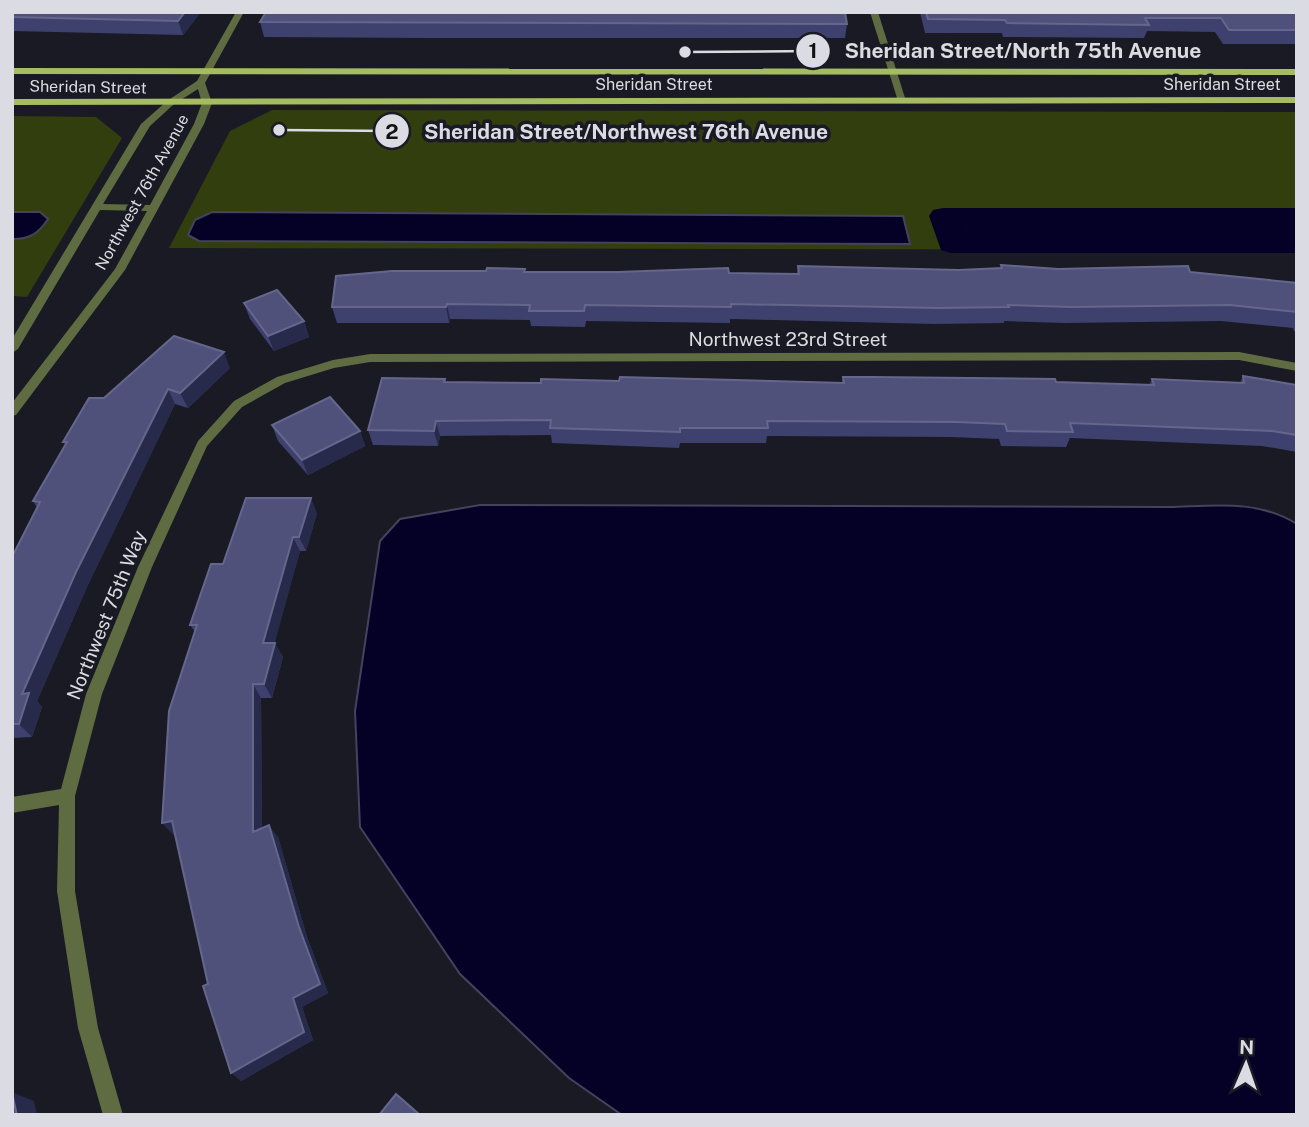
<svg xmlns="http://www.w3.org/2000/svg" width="1309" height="1127" viewBox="0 0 1309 1127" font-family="'Public Sans',sans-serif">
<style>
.green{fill:#333e0f}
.water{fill:#050025;stroke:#45425e;stroke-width:2}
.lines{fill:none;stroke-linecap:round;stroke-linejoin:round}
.canal{fill:#050025;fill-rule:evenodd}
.street{fill:#5f6b40;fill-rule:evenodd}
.primary{fill:#a5bc60;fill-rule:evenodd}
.wall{fill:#3e406e}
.shaded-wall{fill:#282a4b}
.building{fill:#4f517a;stroke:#65668b;stroke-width:2}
.labels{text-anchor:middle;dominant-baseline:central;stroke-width:7;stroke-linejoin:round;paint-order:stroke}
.far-street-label{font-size:16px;fill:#dbdce3;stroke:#191a24}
.street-label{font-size:19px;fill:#dbdce3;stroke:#191a24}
.leader{fill:none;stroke:#dbdce3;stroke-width:2.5}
.callout-dot{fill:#dbdce3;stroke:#191a24;stroke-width:2.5}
.mark-label{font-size:21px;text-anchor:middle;font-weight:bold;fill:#111}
.callout-label{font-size:21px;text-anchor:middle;font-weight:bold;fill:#dbdce3;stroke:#191a24;stroke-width:7;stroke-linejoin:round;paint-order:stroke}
</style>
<rect width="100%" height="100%" fill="#191a24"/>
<g class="green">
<path d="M 272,110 L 1297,112 L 1297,250 L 169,248 L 230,131 Z"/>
<path d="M 12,116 L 96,117 L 122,138 L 27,297 L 12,296 Z"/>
</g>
<g class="water">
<path d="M 12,212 L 40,212 L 48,219 C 38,234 30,239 12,239 Z"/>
<path d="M 212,212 L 903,216 L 910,244 L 199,241 L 188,235 L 195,220 Z"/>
<path d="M 943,216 L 1297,216 L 1297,244 L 951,244 Z"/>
<path d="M 480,505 L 1169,507 C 1214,506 1257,499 1297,524 L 1297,1115 L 622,1115 L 569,1078 L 460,974 L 360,827 L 355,711 L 380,541 L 400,519 Z"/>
</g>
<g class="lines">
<path class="canal" d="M 943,208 L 1297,208 L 1297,224 L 960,224 L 963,235 L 1297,235 L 1297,253 L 951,253 L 941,250 L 929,216 L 933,210 Z"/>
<g class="street">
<path d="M 236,12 L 244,12 L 205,83 L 212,103 L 204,124 L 125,270 L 16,415 L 12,416 L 12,403 L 115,269 L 147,211 L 100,210 L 18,349 L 12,353 L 12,339 L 141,124 L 167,101 L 197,81 ZM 198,89 L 202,103 L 194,124 L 150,205 L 103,204 L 150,126 L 173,105 Z"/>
<path d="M 870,12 L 878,12 L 905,98 L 904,100 L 897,98 Z"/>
<path d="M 1239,352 L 1297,363 L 1297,371 L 1239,360 L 370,362 L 334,368 L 285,383 L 242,407 L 207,446 L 152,567 L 102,694 L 75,796 L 75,891 L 98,1028 L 123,1115 L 103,1115 L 78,1028 L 57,891 L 59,805 L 12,813 L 12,797 L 61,789 L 86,694 L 138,567 L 198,441 L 234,401 L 277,377 L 333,360 L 370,354 Z"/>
</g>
<g class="primary">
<path d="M 12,68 L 1297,69 L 1297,75 L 12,74 Z"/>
<path d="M 1297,97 L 1297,103 L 12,105 L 12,99 Z"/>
</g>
</g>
<g class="wall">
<path d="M 12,12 L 201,12 L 183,35 L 12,31 Z"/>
<path d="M 920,12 L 1297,12 L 1297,44 L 1223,44 L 1215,32 L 1147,31 L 1144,38 L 1003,37 L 1002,33 L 925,33 Z"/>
<path d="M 260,22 L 847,24 L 845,38 L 429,38 L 264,37 Z"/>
<path d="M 1001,265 L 1058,269 L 1190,272 L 1297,283 L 1297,332 L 1294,331 L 1293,328 L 1221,321 L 1065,323 L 1004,321 L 1004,323 L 934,324 L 730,319 L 730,323 L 586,321 L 585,327 L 531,326 L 530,320 L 450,319 L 449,323 L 337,323 L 332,307 L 525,272 L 797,274 L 798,266 L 959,270 L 1000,268 Z"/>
<path d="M 244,303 L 304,321 L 309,337 L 274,351 L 250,319 Z"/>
<path d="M 230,368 L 188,408 L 175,404 L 87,587 L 37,701 L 42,707 L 32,737 L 12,738 L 12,557 L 37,508 L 33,501 L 66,445 L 63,442 L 104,398 Z"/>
<path d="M 1243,376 L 1297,385 L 1297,452 L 1262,446 L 1070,438 L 1066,447 L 1001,446 L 999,439 L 951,437 L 767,436 L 766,443 L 680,443 L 679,448 L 552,443 L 551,435 L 440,436 L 438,446 L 373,445 L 368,430 L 445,379 L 446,382 L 842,383 L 843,377 L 1149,385 L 1152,379 L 1240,383 Z"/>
<path d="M 272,425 L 360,431 L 365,446 L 308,475 L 278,441 Z"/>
<path d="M 317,513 L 306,551 L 300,551 L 274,643 L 283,657 L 272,698 L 261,698 L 262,828 L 278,837 L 307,937 L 328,993 L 302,1007 L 313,1040 L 241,1081 L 208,984 L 175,834 L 173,835 L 195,632 L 190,625 L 223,564 Z"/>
</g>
<g class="shaded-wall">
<path d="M 185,12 L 201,12 L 183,35 L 178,21 Z"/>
<path d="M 447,304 L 450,319 L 449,323 L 446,307 Z"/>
<path d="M 304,321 L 309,337 L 274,351 L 268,336 Z"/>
<path d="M 224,352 L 230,368 L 188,408 L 180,393 Z"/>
<path d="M 168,389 L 175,404 L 87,587 L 37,701 L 42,707 L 32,737 L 19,724 L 22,694 L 76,572 Z"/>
<path d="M 436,421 L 440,436 L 438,446 L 434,431 Z"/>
<path d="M 360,431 L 365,446 L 308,475 L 302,460 Z"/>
<path d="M 311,498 L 317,513 L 306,551 L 299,537 Z"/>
<path d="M 293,537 L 300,551 L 271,657 L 263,643 Z"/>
<path d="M 275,643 L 283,657 L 272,698 L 264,684 Z"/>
<path d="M 253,684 L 261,698 L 262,844 L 253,832 Z"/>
<path d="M 172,821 L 182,833 L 173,835 L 162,823 Z"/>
<path d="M 269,825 L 278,837 L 307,937 L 328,993 L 302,1007 L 313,1040 L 241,1081 L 231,1073 L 293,998 L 299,927 Z"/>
<path d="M 12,1059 L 14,1093 L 34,1101 L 37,1115 L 17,1115 L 12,1111 Z"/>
</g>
<g class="building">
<path d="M 12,12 L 185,12 L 178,21 L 12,17 Z"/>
<path d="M 266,12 L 845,12 L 847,24 L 260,22 Z"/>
<path d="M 926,12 L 1297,12 L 1297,30 L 1229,30 L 1221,18 L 1145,18 L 1149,25 L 1007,23 L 1005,20 L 928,19 Z"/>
<path d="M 1001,265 L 1058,269 L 1188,266 L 1190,272 L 1288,282 L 1297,283 L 1297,312 L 1230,305 L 1071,307 L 1008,305 L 1009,307 L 938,308 L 731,304 L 731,307 L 585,305 L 584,311 L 529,311 L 530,305 L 447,304 L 446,307 L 332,307 L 336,276 L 392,271 L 486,271 L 487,268 L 525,269 L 524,272 L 618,272 L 728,268 L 729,273 L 799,274 L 798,266 L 959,270 L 1002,268 Z"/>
<path d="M 277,290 L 304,321 L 268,336 L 244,303 Z"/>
<path d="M 174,336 L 224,352 L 180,393 L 168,389 L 76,572 L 22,694 L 29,693 L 19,724 L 12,724 L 12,557 L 40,502 L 33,501 L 67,442 L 63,442 L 89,398 L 104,398 Z"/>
<path d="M 1243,376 L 1297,385 L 1297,435 L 1272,431 L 1070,423 L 1073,432 L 1007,431 L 1005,424 L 956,422 L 767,421 L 768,428 L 680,428 L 680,432 L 550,428 L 551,420 L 436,421 L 434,431 L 368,430 L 382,378 L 445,379 L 444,382 L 541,383 L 541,379 L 619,381 L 620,377 L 844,383 L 843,377 L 872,377 L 1055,379 L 1056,382 L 1154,385 L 1152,379 L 1244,383 Z"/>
<path d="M 330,397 L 360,431 L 302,460 L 272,425 Z"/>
<path d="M 246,498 L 311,498 L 299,537 L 293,537 L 263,643 L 275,643 L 264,684 L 253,684 L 253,832 L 269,825 L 299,927 L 320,984 L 293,998 L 304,1032 L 231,1073 L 203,986 L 208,984 L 172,821 L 162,823 L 169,711 L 197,625 L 190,625 L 211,564 L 223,564 Z"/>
<path d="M 12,1093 L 17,1115 L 12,1115 Z"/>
<path d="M 396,1094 L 420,1115 L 379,1115 Z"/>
</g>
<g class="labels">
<g class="far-street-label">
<text x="654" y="84">Sheridan Street</text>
<text x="1222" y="84">Sheridan Street</text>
<text transform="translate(88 87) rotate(1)">Sheridan Street</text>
<text transform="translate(142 192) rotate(-61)">Northwest 76th Avenue</text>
</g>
<g class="street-label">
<text x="788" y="339">Northwest 23rd Street</text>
<text transform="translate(106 615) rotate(-68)">Northwest 75th Way</text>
</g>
</g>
<path class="leader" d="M685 52L813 51M279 130L392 131"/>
<g class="callout-dot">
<circle cx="685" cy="52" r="7"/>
<circle cx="279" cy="130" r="7"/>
<circle cx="813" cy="51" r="18"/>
<circle cx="392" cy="131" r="18"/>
</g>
<g class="mark-label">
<text x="813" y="58">1</text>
<text x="392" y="139">2</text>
</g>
<g class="callout-label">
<text x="1023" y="58">Sheridan Street/North 75th Avenue</text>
<text x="626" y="139">Sheridan Street/Northwest 76th Avenue</text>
</g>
<rect width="1309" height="1127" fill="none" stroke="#dbdce3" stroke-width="28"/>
<g transform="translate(1246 1064) rotate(2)" stroke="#191a24" stroke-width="5" paint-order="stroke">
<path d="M0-5L12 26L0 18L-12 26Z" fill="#dbdce3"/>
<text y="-10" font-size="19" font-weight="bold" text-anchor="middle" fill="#dbdce3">N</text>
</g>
</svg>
